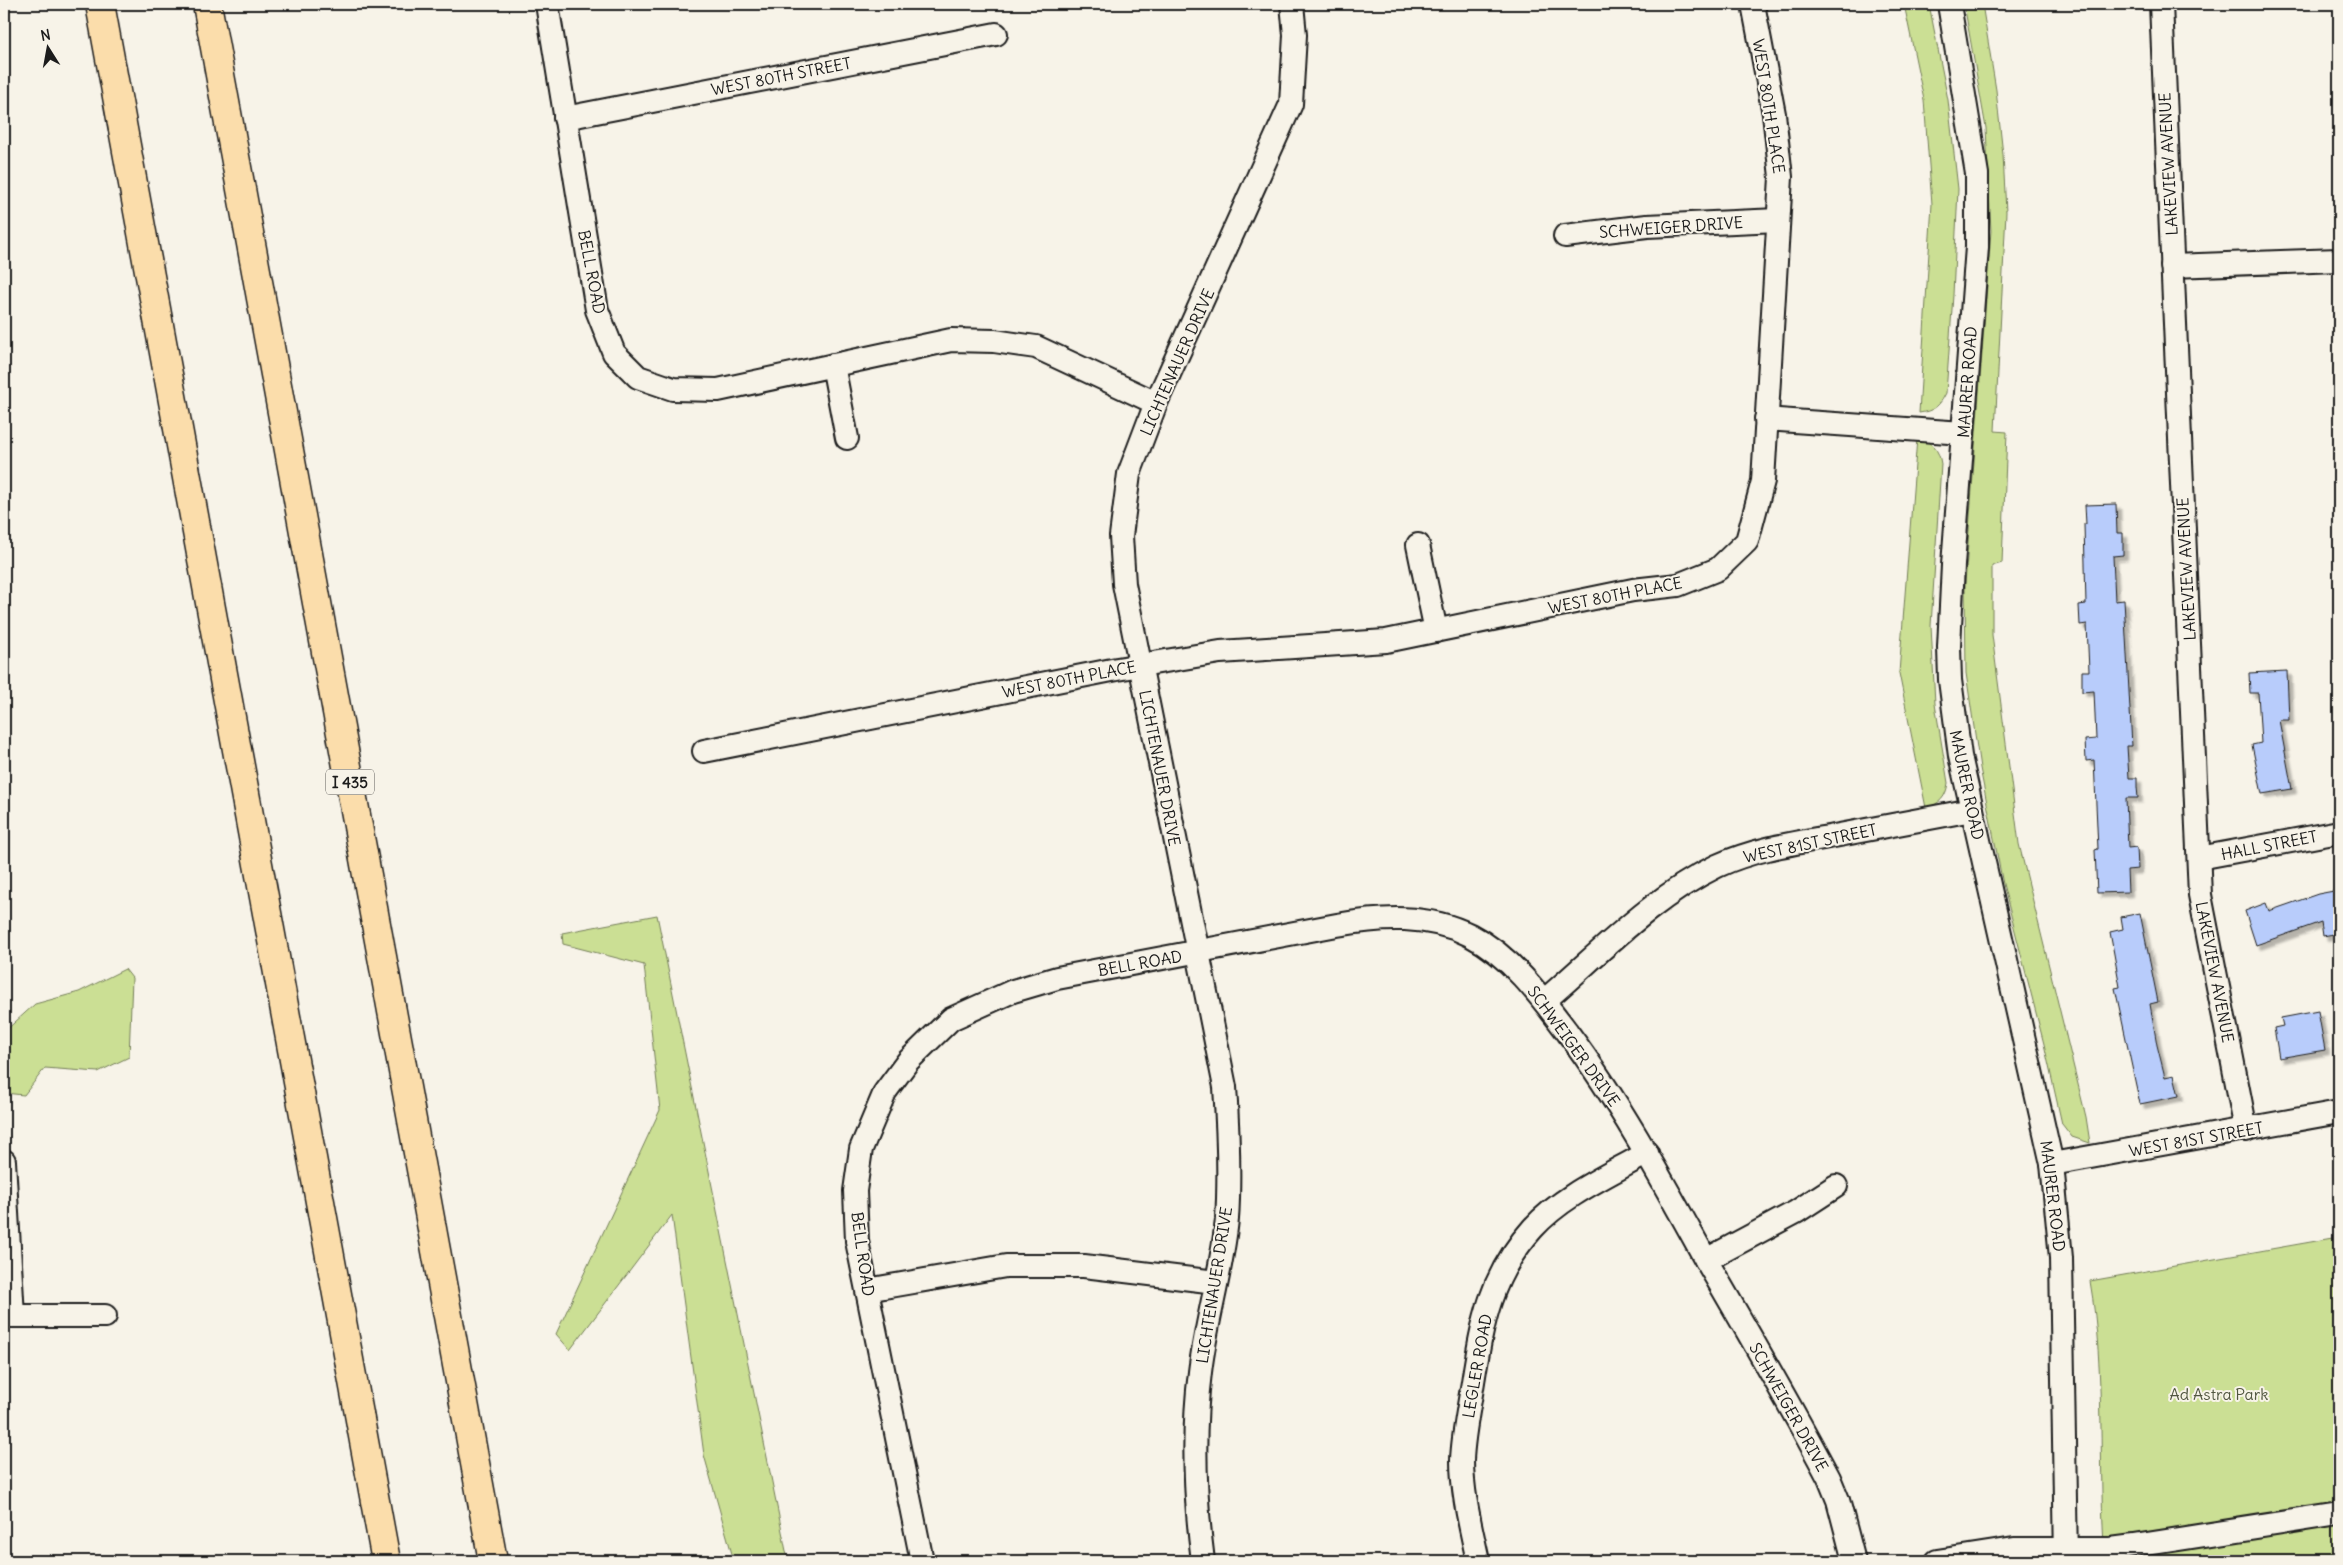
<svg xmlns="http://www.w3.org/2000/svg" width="2343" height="1565" viewBox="0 0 2343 1565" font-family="Delius,sans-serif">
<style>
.green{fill:#cbdf94;stroke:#747e58}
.building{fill:#b8ccfb;stroke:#1c1c1c;filter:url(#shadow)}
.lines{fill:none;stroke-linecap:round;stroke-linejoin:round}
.minor-casing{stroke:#1c1c1c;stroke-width:26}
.highway-casing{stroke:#1c1c1c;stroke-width:31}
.minor{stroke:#f7f3e8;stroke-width:22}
.highway{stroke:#fbddab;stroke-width:28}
.labels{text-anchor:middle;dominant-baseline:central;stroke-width:4;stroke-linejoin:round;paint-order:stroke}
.shield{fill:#f7f3e8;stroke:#5e5c59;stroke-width:1}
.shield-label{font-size:15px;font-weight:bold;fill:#1c1c1c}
.street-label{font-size:16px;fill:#1c1c1c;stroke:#f7f3e8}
.park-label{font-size:16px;fill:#515640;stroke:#f7f3e8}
</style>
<defs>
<filter id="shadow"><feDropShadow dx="4.5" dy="4.5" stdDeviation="1" flood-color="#0004"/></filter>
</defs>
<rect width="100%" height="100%" fill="#f7f3e8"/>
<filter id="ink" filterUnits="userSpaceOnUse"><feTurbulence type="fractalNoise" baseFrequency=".02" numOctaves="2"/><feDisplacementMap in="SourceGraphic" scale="10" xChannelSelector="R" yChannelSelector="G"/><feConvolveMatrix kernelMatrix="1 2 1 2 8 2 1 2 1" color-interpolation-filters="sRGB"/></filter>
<g filter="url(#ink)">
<g class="green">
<path d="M 1904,4 L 1929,4 L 1948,100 L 1958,189 L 1953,295 L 1946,393 C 1939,407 1933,411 1919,413 L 1932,204 L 1924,100 Z"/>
<path d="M 1964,4 L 1982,4 L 1996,90 L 2003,155 L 2006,212 L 1995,431 L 2007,432 L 2002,563 L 1992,566 L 1992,635 L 2019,844 L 2086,1117 L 2090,1143 L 2072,1137 L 2062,1124 L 2044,1044 L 2003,884 L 1980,768 L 1966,673 L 1965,584 L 1991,231 L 1986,128 Z"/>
<path d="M 1917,438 C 1932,442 1939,449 1941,464 L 1931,626 L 1935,704 L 1948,783 C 1946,797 1940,804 1926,808 L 1899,673 Z"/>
<path d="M 657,915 L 788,1561 L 734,1561 L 704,1455 L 672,1215 L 570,1350 L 556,1334 L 660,1110 L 644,965 L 563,944 L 562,933 Z"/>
<path d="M 125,969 L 132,978 L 129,1057 L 98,1072 L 45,1068 L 24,1095 L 4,1093 L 4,1032 L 35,1004 L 79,992 Z"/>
<path d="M 2339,1237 L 2339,1561 L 2105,1561 C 2098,1468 2106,1373 2090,1281 Z"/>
</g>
<g class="building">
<path d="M 2116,504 L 2117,533 L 2123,533 L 2123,555 L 2113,556 L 2115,601 L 2124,600 L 2132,746 L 2127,746 L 2129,778 L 2137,778 L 2137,787 L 2138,798 L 2126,798 L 2128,848 L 2137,847 L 2138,869 L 2127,870 L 2128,892 L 2097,893 L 2095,850 L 2098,849 L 2094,760 L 2086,761 L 2085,740 L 2096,739 L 2094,691 L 2082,692 L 2082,671 L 2089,671 L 2087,624 L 2080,625 L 2079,605 L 2086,604 L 2084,524 L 2086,524 L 2085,505 Z"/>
<path d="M 2287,671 L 2289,720 L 2279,720 L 2292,789 L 2262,794 L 2252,745 L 2261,743 L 2258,693 L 2250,693 L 2249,673 Z"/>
<path d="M 2339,890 L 2339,933 L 2323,936 L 2321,922 L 2256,945 L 2245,911 L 2266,903 L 2269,911 L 2318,894 Z"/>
<path d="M 2140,913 L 2158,1002 L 2150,1004 L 2157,1045 L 2165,1077 L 2174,1075 L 2179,1096 L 2140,1104 L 2115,988 L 2120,987 L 2110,932 L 2123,929 L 2121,917 Z"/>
<path d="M 2318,1011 L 2325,1050 L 2279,1058 L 2274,1028 L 2283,1026 L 2281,1018 Z"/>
</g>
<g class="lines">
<defs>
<g id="minor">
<path d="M 547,4 L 597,310 L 614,353 L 638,377 L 673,389 L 718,390 L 951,340 L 994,341 L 1036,347 L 1156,403"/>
<path d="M 1949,4 L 1977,174 L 1977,247 L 1953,565 L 1949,647 L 1950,680 L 1960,756 L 2052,1164 L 2061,1258 L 2066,1561"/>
<path d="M 2161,4 L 2200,895 L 2246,1130"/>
<path d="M 565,118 L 996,34"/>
<path d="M 1565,236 L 1647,226 L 1778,220"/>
<path d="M 2172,266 L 2339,260"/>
<path d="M 833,365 L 847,438"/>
<path d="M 1766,419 L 1963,433"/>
<path d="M 1418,545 L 1436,631"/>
<path d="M 704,751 L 1117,669 L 1220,652 L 1386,641 L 1633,590 L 1678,585 L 1718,569 L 1747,541 L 1763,481 L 1781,177 L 1774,114 L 1753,4"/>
<path d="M 2199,858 L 2339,832"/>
<path d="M 1544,1001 C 1599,954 1651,898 1717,866 C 1754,849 1795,843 1834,836 C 1880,827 1926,819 1972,810"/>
<path d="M 4,1161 L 13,1316 L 4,1315"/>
<path d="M 2052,1164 L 2339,1112"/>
<path d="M 1706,1260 L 1796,1212 L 1836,1186"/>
<path d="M 867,1290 L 1006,1266 L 1084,1266 L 1216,1282"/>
<path d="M 13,1316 L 105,1316"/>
<path d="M 922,1561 L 857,1241 L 855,1191 L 861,1149 L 885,1092 L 908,1061 L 951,1019 L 1013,991 L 1057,978 L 1337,925 C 1382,917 1428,914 1470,935 C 1511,956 1541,997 1568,1033 C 1621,1104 1663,1182 1706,1260 C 1748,1332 1790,1404 1829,1478 L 1838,1500 L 1854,1561"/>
<path d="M 1203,1561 C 1195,1499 1192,1435 1200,1372 C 1206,1321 1222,1271 1227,1219 C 1230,1175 1228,1131 1225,1087 L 1124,584 L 1121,536 L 1129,474 L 1156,403 L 1291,104 L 1295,35 L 1292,4"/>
<path d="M 1478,1561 C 1471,1528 1462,1494 1462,1460 C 1463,1436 1468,1412 1472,1388 C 1482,1326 1488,1278 1533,1228 C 1563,1195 1609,1175 1647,1153"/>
<path d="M 1937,1561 L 2014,1549 L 2111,1549 L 2134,1546 L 2339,1514"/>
</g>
<g id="highway">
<path d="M 100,4 L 386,1561"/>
<path d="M 207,4 L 493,1561"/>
</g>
</defs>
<use href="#minor" class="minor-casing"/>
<use href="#highway" class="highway-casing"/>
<use href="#minor" class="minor"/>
<use href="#highway" class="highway"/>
</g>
</g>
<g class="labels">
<rect class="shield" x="326" y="769.5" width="48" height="25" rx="4"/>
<g class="shield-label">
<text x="350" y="782">I 435</text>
</g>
<g class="street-label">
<text transform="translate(781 76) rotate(-11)">WEST 80TH STREET</text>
<text transform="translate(1769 106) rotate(81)">WEST 80TH PLACE</text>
<text transform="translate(2168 164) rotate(-93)">LAKEVIEW AVENUE</text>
<text transform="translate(1671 227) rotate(-4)">SCHWEIGER DRIVE</text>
<text transform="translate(592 272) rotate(79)">BELL ROAD</text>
<text transform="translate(1177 362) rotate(-66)">LICHTENAUER DRIVE</text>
<text transform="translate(1967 382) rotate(-86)">MAURER ROAD</text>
<text transform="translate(2186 569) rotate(-93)">LAKEVIEW AVENUE</text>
<text transform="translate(1615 595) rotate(-11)">WEST 80TH PLACE</text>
<text transform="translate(1069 679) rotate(-11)">WEST 80TH PLACE</text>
<text transform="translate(1160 768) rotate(79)">LICHTENAUER DRIVE</text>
<text transform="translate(1967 785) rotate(78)">MAURER ROAD</text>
<text transform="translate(1810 843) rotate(-12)">WEST 81ST STREET</text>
<text transform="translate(2269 845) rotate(-11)">HALL STREET</text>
<text transform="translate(1140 963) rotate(-10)">BELL ROAD</text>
<text transform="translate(2215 972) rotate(79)">LAKEVIEW AVENUE</text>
<text transform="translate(1574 1046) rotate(54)">SCHWEIGER DRIVE</text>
<text transform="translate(2196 1139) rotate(-10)">WEST 81ST STREET</text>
<text transform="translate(2053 1196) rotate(83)">MAURER ROAD</text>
<text transform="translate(863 1254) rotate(82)">BELL ROAD</text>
<text transform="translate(1214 1285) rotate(-81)">LICHTENAUER DRIVE</text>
<text transform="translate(1477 1366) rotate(-80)">LEGLER ROAD</text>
<text transform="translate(1789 1407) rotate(61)">SCHWEIGER DRIVE</text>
</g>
<g class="park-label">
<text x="2219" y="1394">Ad Astra Park</text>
</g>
</g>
<rect width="2343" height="1565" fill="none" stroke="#f7f3e8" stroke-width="20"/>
<rect x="10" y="10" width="2323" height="1545" fill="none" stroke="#1c1c1c" stroke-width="2" filter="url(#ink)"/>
<g transform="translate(48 48) rotate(349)" stroke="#f7f3e8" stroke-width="4" paint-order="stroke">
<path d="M0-4L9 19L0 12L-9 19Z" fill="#1c1c1c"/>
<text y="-8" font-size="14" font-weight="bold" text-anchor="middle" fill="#1c1c1c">N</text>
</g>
</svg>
